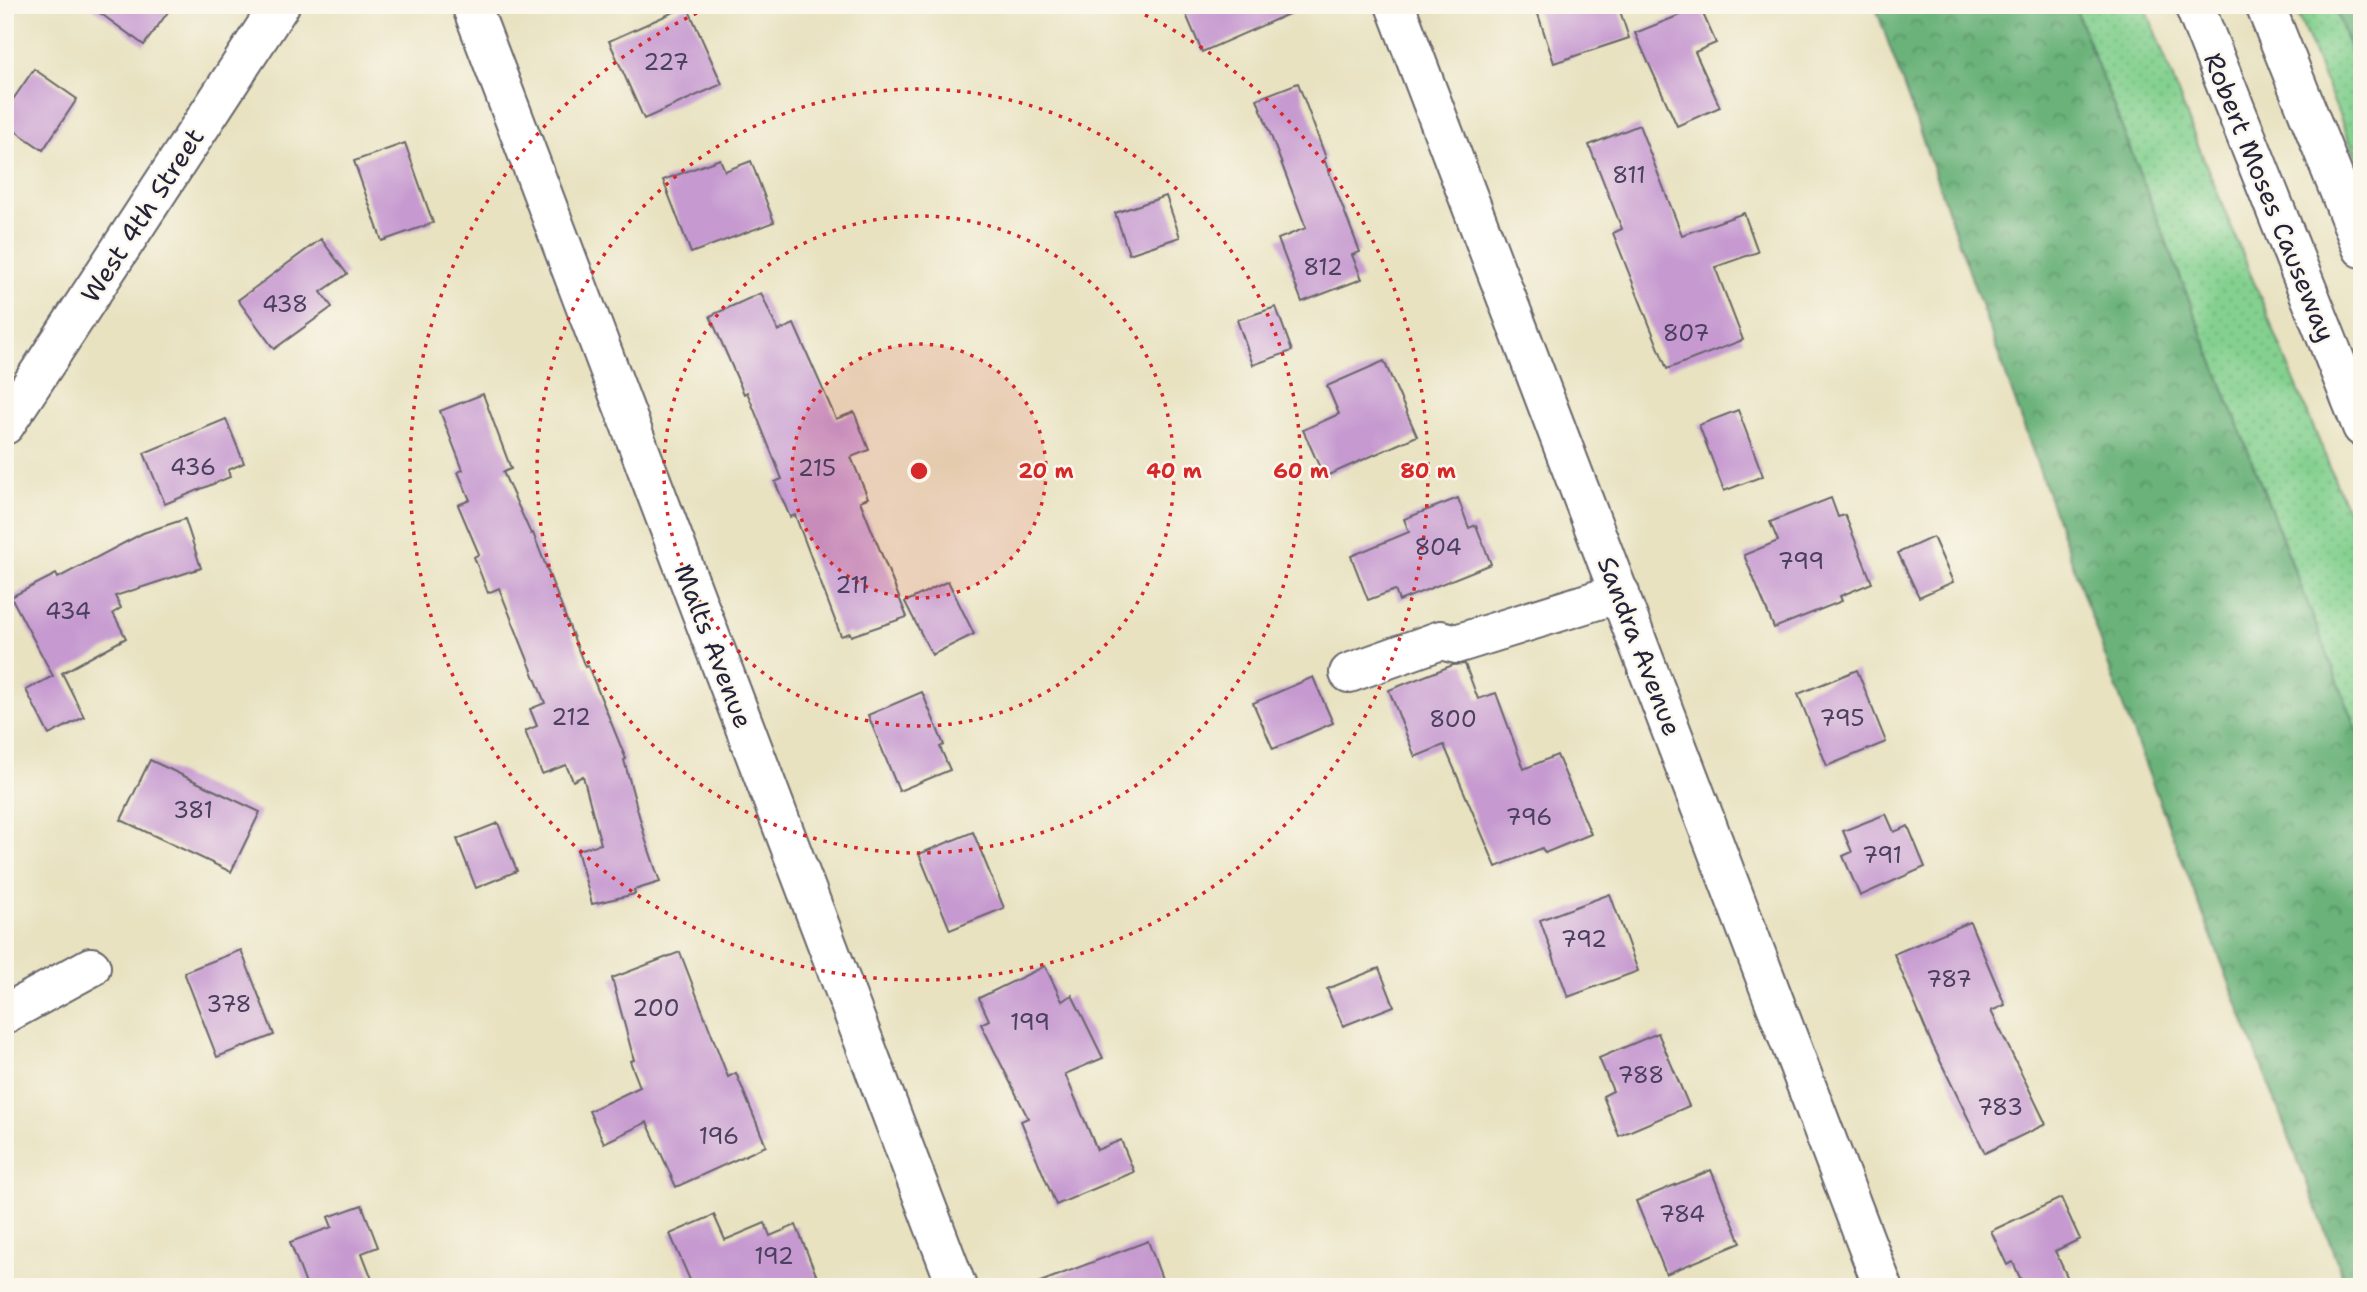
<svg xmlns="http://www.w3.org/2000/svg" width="2367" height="1292" viewBox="0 0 2367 1292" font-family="'Shantell Sans',sans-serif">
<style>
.green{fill:url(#green-dots);stroke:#527965;stroke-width:2}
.forest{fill:url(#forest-crowns);stroke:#466a5a;stroke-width:2}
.building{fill:#c69ad0}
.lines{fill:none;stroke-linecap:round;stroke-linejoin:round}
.minor-casing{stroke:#67656a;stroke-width:42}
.highway-casing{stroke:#67656a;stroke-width:42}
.minor{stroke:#fff;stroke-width:38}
.highway{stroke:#fff;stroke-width:38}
.ring{fill:none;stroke:#d62828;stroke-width:3.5;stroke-dasharray:3.5 7}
.labels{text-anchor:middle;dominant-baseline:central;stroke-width:5;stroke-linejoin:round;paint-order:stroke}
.number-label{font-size:23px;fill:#4b4060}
.street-label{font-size:26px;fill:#22223b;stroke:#fbf7ec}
.centre{fill:#d62828;stroke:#fbf7ec;stroke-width:3.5}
.ring-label{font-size:21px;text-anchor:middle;font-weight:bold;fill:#d62828;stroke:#fbf7ec;stroke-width:5;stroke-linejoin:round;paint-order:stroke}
</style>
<defs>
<pattern id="green-dots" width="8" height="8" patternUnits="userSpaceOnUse" patternTransform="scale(1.75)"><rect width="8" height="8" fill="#83d08f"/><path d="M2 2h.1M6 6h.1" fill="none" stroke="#71b27c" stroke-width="1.8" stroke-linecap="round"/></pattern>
<pattern id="forest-crowns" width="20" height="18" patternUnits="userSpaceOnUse" patternTransform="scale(1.75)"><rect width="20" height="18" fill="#6ab27a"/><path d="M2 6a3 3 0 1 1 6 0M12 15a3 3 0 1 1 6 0" fill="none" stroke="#579065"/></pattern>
</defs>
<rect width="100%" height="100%" fill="#fbf7ec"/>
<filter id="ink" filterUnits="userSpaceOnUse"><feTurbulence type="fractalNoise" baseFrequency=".0143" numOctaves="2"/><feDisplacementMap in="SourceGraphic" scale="14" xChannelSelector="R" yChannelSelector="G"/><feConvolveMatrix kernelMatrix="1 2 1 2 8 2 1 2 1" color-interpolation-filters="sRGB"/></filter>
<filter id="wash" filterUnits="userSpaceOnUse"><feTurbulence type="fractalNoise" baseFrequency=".00686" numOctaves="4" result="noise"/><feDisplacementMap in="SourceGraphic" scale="28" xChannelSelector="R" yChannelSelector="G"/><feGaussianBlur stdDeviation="1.57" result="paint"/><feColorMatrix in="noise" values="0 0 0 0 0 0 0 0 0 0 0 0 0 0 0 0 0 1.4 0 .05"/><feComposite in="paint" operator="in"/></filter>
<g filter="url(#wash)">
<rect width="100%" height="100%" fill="#e8e2c1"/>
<g class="green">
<path d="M 2074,5 L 2145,5 L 2195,138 L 2362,546 L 2362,743 Z"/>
<path d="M 2294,5 L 2334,5 L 2362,82 L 2362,171 Z"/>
</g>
<g class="forest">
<path d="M 1875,5 L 2074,5 L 2362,743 L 2362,1287 L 2347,1287 L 2126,715 Z"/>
<path d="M 2334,5 L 2362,5 L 2362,82 Z"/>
</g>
<g id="blocks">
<g class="building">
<path d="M 89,5 L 173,5 L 144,45 Z"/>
<path d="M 1182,5 L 1309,5 L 1202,52 Z"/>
<path d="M 1535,5 L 1618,5 L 1629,38 L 1554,63 Z"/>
<path d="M 687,6 L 722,84 L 644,119 L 609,41 Z"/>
<path d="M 1700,7 L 1716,43 L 1695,52 L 1720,107 L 1677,126 L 1635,33 Z"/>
<path d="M 34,69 L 77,99 L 43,150 L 5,124 L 5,111 Z"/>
<path d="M 1298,83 L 1326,158 L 1324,159 L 1360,252 L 1352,255 L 1362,279 L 1302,302 L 1278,239 L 1306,228 L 1257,99 Z"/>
<path d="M 1639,125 L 1682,235 L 1744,213 L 1758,252 L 1715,267 L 1743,340 L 1667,369 L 1613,233 L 1622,229 L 1589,145 Z"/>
<path d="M 405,143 L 433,223 L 382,241 L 354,161 Z"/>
<path d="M 720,159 L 725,171 L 751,161 L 774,222 L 691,253 L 663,180 Z"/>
<path d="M 1166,196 L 1180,237 L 1129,254 L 1115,213 Z"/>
<path d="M 321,239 L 347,274 L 321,292 L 332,307 L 274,349 L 238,300 Z"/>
<path d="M 761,293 L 778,331 L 794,324 L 836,419 L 854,412 L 869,450 L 851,457 L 868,498 L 860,501 L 907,617 L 851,636 L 850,633 L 841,636 L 795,515 L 790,517 L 775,482 L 782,479 L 747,392 L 744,394 L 710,316 Z"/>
<path d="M 1276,307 L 1292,351 L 1253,365 L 1237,320 Z"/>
<path d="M 1384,361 L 1417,436 L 1324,477 L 1303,430 L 1339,414 L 1327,386 Z"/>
<path d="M 483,394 L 511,469 L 503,472 L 531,534 L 533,533 L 585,667 L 588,666 L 626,759 L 624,760 L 646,841 L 660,882 L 634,890 L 635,894 L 592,904 L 577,850 L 601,844 L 583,776 L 573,781 L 566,765 L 542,774 L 525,731 L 537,726 L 530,709 L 545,703 L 499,588 L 488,593 L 474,557 L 479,554 L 458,505 L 470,500 L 458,472 L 463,470 L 440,411 Z"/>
<path d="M 1738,410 L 1763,476 L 1724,491 L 1699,425 Z"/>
<path d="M 226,419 L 244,463 L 228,470 L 230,477 L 165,504 L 144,453 Z"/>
<path d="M 1458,498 L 1469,528 L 1476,525 L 1491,564 L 1399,601 L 1395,590 L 1368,600 L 1351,556 L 1409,532 L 1404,519 Z"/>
<path d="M 1831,498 L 1838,517 L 1845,515 L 1872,583 L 1840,596 L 1842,601 L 1774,628 L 1744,555 L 1778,541 L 1770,522 Z"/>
<path d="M 185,519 L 201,568 L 115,596 L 121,608 L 113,613 L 126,638 L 62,673 L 84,717 L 49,735 L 26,690 L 53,676 L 11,597 L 56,574 L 58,578 L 143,533 Z"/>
<path d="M 1933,537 L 1953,582 L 1919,597 L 1898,553 Z"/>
<path d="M 948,581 L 974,634 L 932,655 L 905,602 Z"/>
<path d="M 1465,664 L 1478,699 L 1496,693 L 1524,769 L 1557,755 L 1591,834 L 1545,853 L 1542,848 L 1496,867 L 1444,745 L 1415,757 L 1389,690 L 1453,665 Z"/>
<path d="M 1857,670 L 1886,742 L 1827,766 L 1798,694 Z"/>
<path d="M 1313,677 L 1333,723 L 1273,749 L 1253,703 Z"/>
<path d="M 922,692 L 944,745 L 940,747 L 950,770 L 899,791 L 868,715 Z"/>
<path d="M 150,760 L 260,812 L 231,872 L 121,820 Z"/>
<path d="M 1886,814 L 1894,832 L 1908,826 L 1925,867 L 1860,896 L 1843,856 L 1852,852 L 1843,831 Z"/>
<path d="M 498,823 L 517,871 L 476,888 L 457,839 Z"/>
<path d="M 973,832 L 1004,908 L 950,930 L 919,854 Z"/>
<path d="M 1610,894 L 1638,971 L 1568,997 L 1540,920 Z"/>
<path d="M 1970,922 L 2005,1005 L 1991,1011 L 2046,1124 L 1985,1153 L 1931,1042 L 1894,954 Z"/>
<path d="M 241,950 L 274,1035 L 217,1057 L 184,972 Z"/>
<path d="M 680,952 L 728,1077 L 736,1073 L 766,1146 L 676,1187 L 647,1122 L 604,1143 L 589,1111 L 640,1087 L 630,1061 L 634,1060 L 612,978 Z"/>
<path d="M 1045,966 L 1062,1001 L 1072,995 L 1103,1058 L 1065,1074 L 1097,1150 L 1121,1140 L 1134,1172 L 1056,1205 L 1021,1121 L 1028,1118 L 981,1024 L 989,1020 L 979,998 Z"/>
<path d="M 1379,968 L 1394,1006 L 1343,1026 L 1327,989 Z"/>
<path d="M 1658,1033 L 1689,1106 L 1619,1136 L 1603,1096 L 1613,1091 L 1599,1058 Z"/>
<path d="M 1711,1170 L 1741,1243 L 1666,1274 L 1636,1201 Z"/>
<path d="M 2061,1198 L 2080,1239 L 2055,1251 L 2072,1287 L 2024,1287 L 2013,1262 L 2007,1265 L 1991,1231 Z"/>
<path d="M 362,1205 L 378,1247 L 362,1253 L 375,1287 L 307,1287 L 290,1242 L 332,1227 L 328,1217 Z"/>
<path d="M 714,1215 L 725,1240 L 765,1223 L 770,1236 L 796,1225 L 821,1287 L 693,1287 L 670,1234 Z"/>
<path d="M 1148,1241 L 1165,1287 L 1035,1287 L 1035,1284 Z"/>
</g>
</g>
</g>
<g filter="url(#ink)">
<use href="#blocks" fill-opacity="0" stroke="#67656a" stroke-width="2"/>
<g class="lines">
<defs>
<g id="minor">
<path d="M 471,5 L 957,1287"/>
<path d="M 1395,5 L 1883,1287"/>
<path d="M 5,425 L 280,5"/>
<path d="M 1349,673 L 1441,640 L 1456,644 L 1620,593"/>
<path d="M 5,1014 L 91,967"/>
</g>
<g id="highway">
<path d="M 2194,5 L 2362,427"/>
<path d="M 2265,5 L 2362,248"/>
</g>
</defs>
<use href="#minor" class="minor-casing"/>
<use href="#highway" class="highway-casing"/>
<use href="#minor" class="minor"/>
<use href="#highway" class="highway"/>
</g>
</g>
<circle cx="919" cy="471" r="127" fill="#d62828" fill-opacity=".12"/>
<g class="ring">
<circle cx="919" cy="471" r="127"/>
<circle cx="919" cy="471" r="255"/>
<circle cx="919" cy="471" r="382"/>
<path d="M1126 6A509 509 0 1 1 712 6"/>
</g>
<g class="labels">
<g class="number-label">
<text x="666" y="62">227</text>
<text x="1629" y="175">811</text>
<text x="1323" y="267">812</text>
<text x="285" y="304">438</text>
<text x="1686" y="333">807</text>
<text x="193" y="467">436</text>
<text x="817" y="468">215</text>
<text x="1438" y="547">804</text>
<text x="1801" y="561">799</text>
<text x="852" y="585">211</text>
<text x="68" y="611">434</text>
<text x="571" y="717">212</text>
<text x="1842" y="718">795</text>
<text x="1453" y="719">800</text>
<text x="193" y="810">381</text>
<text x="1529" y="817">796</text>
<text x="1882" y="855">791</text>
<text x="1584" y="939">792</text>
<text x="1949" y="979">787</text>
<text x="229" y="1004">378</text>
<text x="656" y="1008">200</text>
<text x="1030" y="1022">199</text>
<text x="1641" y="1075">788</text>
<text x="2000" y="1107">783</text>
<text x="719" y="1136">196</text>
<text x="1682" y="1214">784</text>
<text x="774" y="1256">192</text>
</g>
<g class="street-label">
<text transform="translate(2270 197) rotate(68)">Robert Moses Causeway</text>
<text transform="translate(142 215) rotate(-57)">West 4th Street</text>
<text transform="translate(714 646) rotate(69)">Malts Avenue</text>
<text transform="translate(1640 646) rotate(69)">Sandra Avenue</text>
</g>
</g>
<circle cx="919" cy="471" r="10" class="centre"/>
<g class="ring-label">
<text x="1046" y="478">20 m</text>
<text x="1174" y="478">40 m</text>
<text x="1301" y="478">60 m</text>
<text x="1428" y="478">80 m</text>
</g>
<rect width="2367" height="1292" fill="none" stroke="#fbf7ec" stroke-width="28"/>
</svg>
